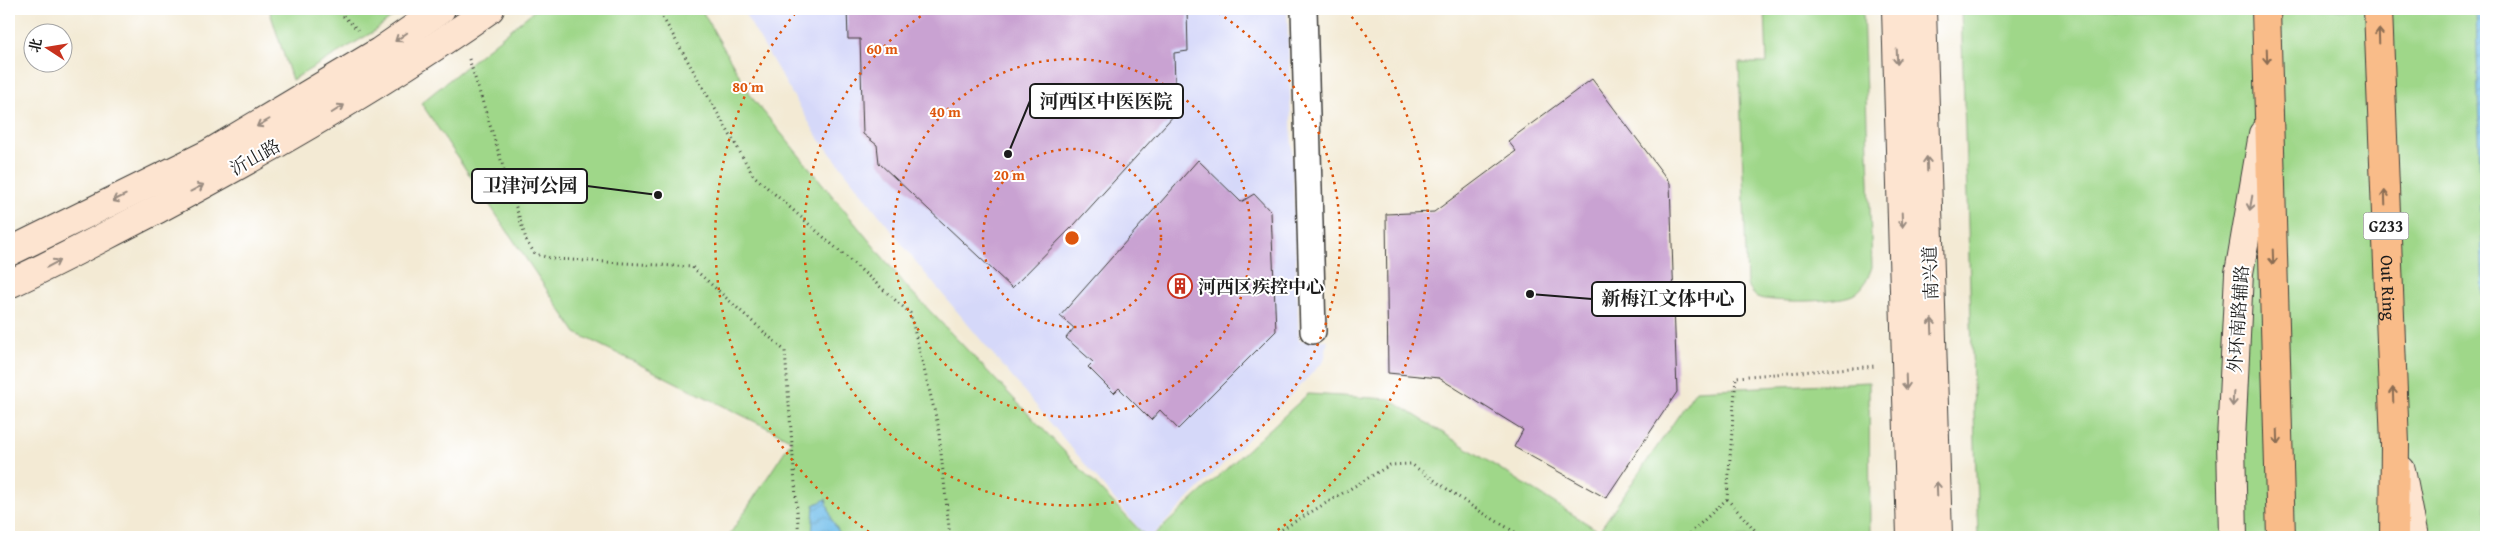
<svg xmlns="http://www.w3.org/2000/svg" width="2495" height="546" viewBox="0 0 2495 546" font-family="'Gentium Book Plus','Noto Serif SC',serif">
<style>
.built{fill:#d5d8f9}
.green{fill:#9fd789;stroke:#5e7a52}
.water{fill:url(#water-waves);stroke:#466c83}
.building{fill:#c9a2d2}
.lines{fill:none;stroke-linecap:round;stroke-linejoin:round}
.street-casing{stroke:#3c3b38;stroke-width:28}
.secondary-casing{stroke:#3c3b38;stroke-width:30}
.highway-casing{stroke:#3c3b38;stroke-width:30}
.path{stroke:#3c3b38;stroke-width:3;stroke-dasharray:1 4;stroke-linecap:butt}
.street{stroke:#fff;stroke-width:25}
.secondary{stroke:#fde4d0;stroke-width:28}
.highway{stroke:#f9bc89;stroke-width:28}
.oneway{stroke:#8a6c52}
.oneway2{stroke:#988a7f}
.ring{fill:none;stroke:#de560d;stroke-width:2.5;stroke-dasharray:2.5 5}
.labels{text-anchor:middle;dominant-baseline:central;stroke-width:4;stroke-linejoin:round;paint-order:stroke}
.shield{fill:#fff;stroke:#606060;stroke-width:1}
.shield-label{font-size:16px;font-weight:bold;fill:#1c1c1c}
.street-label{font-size:18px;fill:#1c1c1c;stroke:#fff}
.poi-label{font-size:18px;font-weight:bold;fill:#1c1c1c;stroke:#fff;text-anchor:start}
.centre{fill:#de560d;stroke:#fff;stroke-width:2.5}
.ring-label{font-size:15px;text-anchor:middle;font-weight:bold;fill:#de560d;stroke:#fff;stroke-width:4;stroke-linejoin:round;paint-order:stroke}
.leader{fill:none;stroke:#1c1c1c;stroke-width:2}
.callout-dot{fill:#1c1c1c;stroke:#fff;stroke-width:2}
.callout{fill:#fff;stroke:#1c1c1c;stroke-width:2}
.callout-label{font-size:19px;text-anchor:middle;font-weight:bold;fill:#1c1c1c}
</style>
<defs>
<pattern id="water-waves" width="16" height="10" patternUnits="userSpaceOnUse" patternTransform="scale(1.25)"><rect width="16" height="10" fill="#70bdea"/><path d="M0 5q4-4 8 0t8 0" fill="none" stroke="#60a2c8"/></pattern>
</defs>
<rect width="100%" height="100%" fill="#fff"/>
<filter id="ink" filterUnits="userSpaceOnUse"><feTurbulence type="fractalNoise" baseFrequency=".02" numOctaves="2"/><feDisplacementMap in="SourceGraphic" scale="10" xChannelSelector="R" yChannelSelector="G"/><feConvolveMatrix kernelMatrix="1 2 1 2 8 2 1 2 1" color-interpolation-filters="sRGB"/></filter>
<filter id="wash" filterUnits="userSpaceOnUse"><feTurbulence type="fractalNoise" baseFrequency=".0096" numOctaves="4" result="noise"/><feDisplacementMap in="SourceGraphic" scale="20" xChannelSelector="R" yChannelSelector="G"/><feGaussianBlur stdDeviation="1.12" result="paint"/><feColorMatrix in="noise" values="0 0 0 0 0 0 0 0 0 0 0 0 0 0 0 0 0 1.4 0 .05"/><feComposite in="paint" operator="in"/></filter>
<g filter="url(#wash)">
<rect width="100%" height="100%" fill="#f3ead4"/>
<path class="built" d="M 742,9 L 1287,9 L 1299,341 L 1328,340 L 1324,361 L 1151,537 L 1146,537 L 924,272 L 817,136 Z"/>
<g class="green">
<path d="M 269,9 L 403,9 L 373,32 L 292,80 Z"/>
<path d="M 536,9 L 701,9 L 753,99 L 908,288 L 1146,537 L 728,537 L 792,440 L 576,333 L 421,103 Z"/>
<path d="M 1765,9 L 1863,9 L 1872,267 C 1868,278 1865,286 1856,293 C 1844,303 1772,303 1757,297 C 1753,295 1750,289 1747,285 L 1739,63 L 1767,63 Z"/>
<path d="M 1961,9 L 2486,9 L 2486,537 L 1978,537 Z"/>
<path d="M 1869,382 L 1870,537 L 1152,537 L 1308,394 L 1389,399 L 1599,531 L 1696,390 Z"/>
</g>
<g class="water">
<path d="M 2476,9 L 2486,9 L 2486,422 L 2485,391 Z"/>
<path d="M 826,499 L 832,520 L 842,537 L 812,537 L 814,505 Z"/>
</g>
<g id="blocks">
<g class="building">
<path d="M 847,9 L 1187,9 L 1188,51 L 1174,53 L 1176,113 L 1074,225 L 1012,288 L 879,163 L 877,145 L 863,134 L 860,39 L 848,39 Z"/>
<path d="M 1592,79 L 1670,183 L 1677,392 L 1606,498 L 1514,447 L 1523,430 L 1439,378 L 1388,373 L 1386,214 L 1434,212 L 1516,151 L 1508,141 Z"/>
<path d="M 1198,160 L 1241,202 L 1254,194 L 1271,212 L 1276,331 L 1178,429 L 1160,410 L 1151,420 L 1119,388 L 1114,393 L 1088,367 L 1093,362 L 1066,338 L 1074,328 L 1060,316 Z"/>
</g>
</g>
</g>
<g filter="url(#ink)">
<use href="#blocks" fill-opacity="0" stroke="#3c3b38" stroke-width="1"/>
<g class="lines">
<defs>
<path id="street" d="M 1304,9 L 1313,331"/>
<g id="secondary">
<path d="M 1896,9 L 1911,537"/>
<path d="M 1922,9 L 1938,537"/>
<path d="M 9,252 L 210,153 L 379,52 L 441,9"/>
<path d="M 9,284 C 60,261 108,234 158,209 C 273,148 384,84 490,9"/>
<path d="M 2401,470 L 2414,537"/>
<path d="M 2233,537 L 2231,440 L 2239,273 L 2263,134"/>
</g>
<g id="highway">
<path d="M 2266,9 L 2281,537"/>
<path id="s1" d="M 2378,9 L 2395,444 L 2394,537"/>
</g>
</defs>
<use href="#street" class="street-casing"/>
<use href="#secondary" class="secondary-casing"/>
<use href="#highway" class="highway-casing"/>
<g class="path">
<path d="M 336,9 L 358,30"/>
<path d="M 658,9 L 753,175 L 910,313 L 938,425 L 950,537"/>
<path d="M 469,59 L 527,242 L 535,254 L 554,259 L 692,267 L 785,351 L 799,537"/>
<path d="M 1727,499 L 1761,537"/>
<path d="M 1269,537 L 1390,465 L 1411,464 L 1473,507 L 1523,537"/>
<path d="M 1686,537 L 1727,499 L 1736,377 L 1877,366"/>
</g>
<use href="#street" class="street"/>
<use href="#secondary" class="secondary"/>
<use href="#highway" class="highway"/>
</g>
<defs><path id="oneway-shaft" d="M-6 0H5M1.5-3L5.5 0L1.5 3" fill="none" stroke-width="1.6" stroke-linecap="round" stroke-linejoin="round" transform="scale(1.25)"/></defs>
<g class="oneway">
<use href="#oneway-shaft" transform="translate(2379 36) rotate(-92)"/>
<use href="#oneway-shaft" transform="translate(2267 56) rotate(88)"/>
<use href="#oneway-shaft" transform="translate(2385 198) rotate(-92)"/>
<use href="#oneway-shaft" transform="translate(2273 257) rotate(88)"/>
<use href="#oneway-shaft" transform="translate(2393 395) rotate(-92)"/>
<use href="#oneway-shaft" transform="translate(2278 437) rotate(88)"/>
</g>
<g class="oneway2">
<use href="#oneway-shaft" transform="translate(401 37) rotate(145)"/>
<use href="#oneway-shaft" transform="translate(1897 57) rotate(88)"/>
<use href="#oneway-shaft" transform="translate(338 109) rotate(-32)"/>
<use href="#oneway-shaft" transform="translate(263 123) rotate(150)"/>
<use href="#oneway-shaft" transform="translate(1927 164) rotate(-92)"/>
<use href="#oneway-shaft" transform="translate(197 188) rotate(-28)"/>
<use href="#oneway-shaft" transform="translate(119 198) rotate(154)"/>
<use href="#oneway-shaft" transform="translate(2251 203) rotate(100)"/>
<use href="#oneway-shaft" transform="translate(1902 220) rotate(88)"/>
<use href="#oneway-shaft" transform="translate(53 264) rotate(-28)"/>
<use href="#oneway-shaft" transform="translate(1932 326) rotate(-92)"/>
<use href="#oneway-shaft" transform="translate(1906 382) rotate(88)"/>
<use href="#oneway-shaft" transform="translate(2233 399) rotate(93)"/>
<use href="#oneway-shaft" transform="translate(1937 489) rotate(-92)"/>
</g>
</g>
<g class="ring">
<circle cx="1072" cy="238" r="89"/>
<circle cx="1072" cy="238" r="179"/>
<path d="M1212 9A268 268 0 1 1 932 9"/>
<path d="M875 536A357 357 0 0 1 797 11M1347 11A357 357 0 0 1 1269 536"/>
</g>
<defs>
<symbol id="building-ring" viewBox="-11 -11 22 22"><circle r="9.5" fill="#fff" stroke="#c8321e" stroke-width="1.5"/><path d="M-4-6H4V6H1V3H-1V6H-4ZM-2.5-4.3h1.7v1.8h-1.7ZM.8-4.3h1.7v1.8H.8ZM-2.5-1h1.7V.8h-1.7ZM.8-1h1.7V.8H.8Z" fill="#c8321e"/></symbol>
</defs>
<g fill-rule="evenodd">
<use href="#building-ring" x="1166" y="272" width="28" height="28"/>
</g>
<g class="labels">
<rect class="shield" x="2363.5" y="212.5" width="45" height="27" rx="4"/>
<g class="shield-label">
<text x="2386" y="226">G233</text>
</g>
<g class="street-label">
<text transform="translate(255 157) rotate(-29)">沂山路</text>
<text transform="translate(1930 273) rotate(-92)">南兴道</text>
<text stroke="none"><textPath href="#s1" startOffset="279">Out Ring</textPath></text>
<text transform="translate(2238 319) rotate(-86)">外环南路辅路</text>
</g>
<g class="poi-label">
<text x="1198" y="286">河西区疾控中心</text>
</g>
</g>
<circle cx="1072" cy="238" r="8" class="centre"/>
<g class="ring-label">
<text x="882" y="54">60 m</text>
<text x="748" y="92">80 m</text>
<text x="945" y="117">40 m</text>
<text x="1009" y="180">20 m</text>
</g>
<path class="leader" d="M1008 154L1030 101M658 195L587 186M1530 294L1592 299"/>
<g class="callout-dot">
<circle cx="1008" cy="154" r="5"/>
<circle cx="658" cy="195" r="5"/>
<circle cx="1530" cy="294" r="5"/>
</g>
<g class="callout">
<rect x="1030" y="84" width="153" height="34" rx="5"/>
<rect x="472" y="169" width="115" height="34" rx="5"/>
<rect x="1592" y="282" width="153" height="34" rx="5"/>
</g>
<g class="callout-label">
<text x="1106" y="108">河西区中医医院</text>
<text x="530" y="192">卫津河公园</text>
<text x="1668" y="305">新梅江文体中心</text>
</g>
<rect width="2495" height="546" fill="none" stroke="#fff" stroke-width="30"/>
<g transform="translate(48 48) rotate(282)"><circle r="24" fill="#ffffff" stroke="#a4a4a4"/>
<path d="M0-4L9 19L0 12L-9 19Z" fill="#c8321e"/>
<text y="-8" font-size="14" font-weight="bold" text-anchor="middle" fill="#1c1c1c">北</text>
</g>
</svg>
